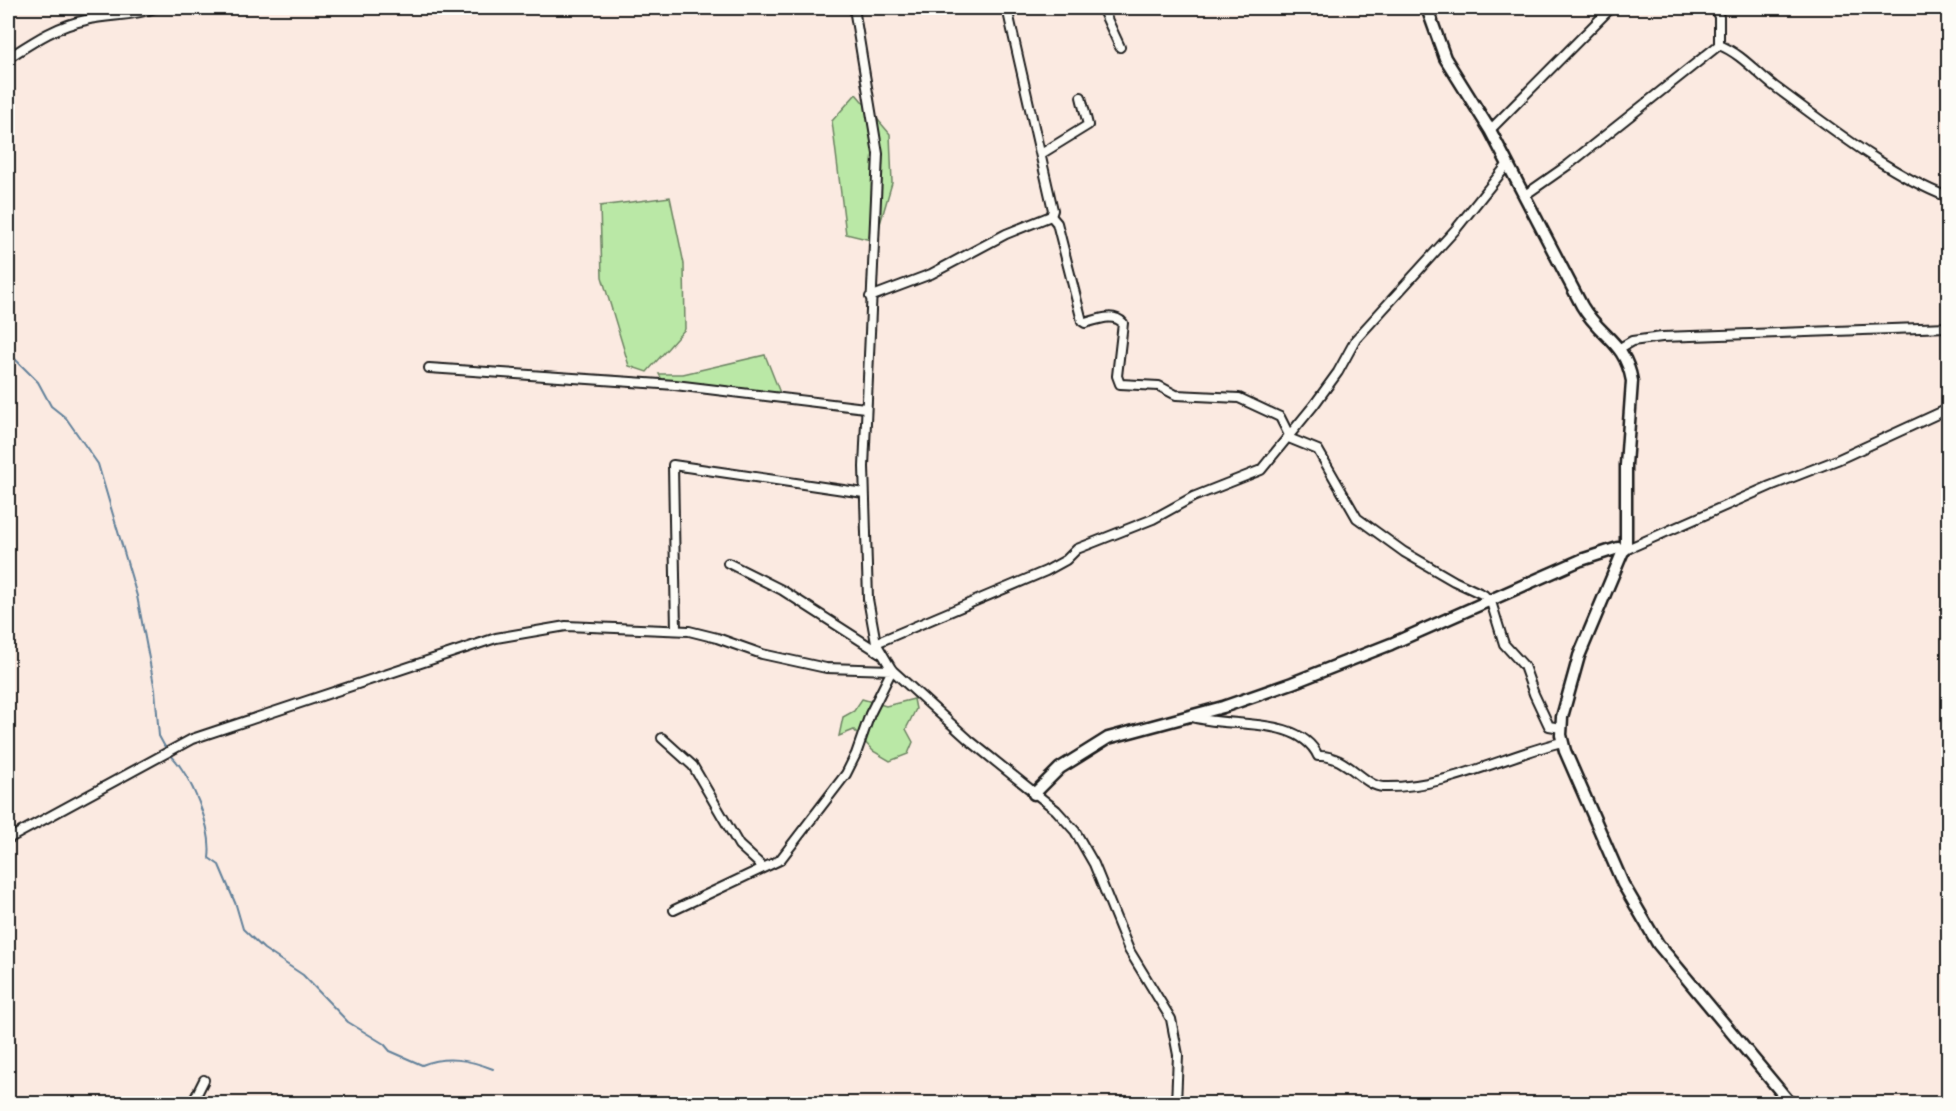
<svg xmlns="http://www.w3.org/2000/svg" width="1956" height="1111" viewBox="0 0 1956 1111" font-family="'Patrick Hand',sans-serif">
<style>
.green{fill:#bae8a6;stroke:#6b8261;stroke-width:1.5}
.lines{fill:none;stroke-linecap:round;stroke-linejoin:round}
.stream{stroke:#62819a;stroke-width:2}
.street-casing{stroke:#1c1c1c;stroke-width:12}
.secondary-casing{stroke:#1c1c1c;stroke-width:15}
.street{stroke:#fdfcf7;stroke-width:8}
.secondary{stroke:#fdfcf7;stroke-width:10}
</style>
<rect width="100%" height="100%" fill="#fbeae1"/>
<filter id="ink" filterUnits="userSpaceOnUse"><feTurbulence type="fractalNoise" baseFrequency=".0167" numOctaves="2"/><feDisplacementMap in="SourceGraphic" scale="12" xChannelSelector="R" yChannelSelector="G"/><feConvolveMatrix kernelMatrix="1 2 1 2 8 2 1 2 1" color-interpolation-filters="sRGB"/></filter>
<g filter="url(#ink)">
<g class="green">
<path d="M 856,94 L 890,134 L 892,183 L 875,241 L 846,234 L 832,121 Z"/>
<path d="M 670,197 L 684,264 L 685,329 L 647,372 L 629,366 L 602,277 L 600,206 Z"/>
<path d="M 765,355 L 782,398 L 665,385 L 659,374 L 683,374 Z"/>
<path d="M 862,699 L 886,706 L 914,699 L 916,709 L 906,729 L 913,742 L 908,754 L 890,761 L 873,751 L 854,730 L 839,736 L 843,717 L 854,711 Z"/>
</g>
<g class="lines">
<g class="stream">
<path d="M 8,352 L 38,382 L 51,406 L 66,418 L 98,464 L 137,596 L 155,690 L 159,736 L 165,747"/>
<path d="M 169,753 C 191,775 213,827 209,858 L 219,865 L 236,905 L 243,929 L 264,949 L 303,975 L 348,1022 L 384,1044 L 390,1051 L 422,1065 C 446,1055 470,1060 493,1069"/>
</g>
<defs>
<g id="street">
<path d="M 854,8 L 878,154 L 864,467 L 868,599 L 876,643 L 892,670 L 969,740 L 1056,810 L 1075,831 L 1094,864 L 1129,950 L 1171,1019 L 1178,1055 L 1176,1104"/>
<path d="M 1102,8 L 1120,47"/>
<path d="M 1715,8 L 1719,17 L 1719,45"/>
<path d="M 8,58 C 33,42 56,26 86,20 C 109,14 132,17 155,8"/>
<path d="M 1490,130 L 1611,8"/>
<path d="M 1041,154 L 1088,125 L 1081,97"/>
<path d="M 1525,195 L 1568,165 L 1719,45 C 1740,53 1756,72 1774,86 C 1826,124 1888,174 1948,197"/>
<path d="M 1051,216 L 1057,223 L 1082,321 L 1085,323 C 1097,320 1113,312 1123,323 L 1117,376 L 1120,384 L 1159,386 L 1176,395 L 1239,398 L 1280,417 L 1291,439 L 1318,450 L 1357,518 L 1404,552 L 1454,581 L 1484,595 L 1492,605 L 1504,644 L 1524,666 L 1534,694 L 1549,726 L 1561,728"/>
<path d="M 870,297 L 931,274 L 1006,234 L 1051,216 L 1053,210 L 1007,8"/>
<path d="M 1620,348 L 1632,341 L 1662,337 L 1948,327"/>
<path d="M 429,368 L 675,385 L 865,408"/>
<path d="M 1625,550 L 1770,486 L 1837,460 L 1948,409"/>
<path d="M 728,563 L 782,590 L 880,653"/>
<path d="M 676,630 L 673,465 L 864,493"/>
<path d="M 876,643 L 1046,571 L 1066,560 L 1077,549 L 1153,519 L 1193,497 L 1261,470 L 1314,405 L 1338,372 L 1356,339 L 1456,229 L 1508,164"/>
<path d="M 1189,716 C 1225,729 1299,714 1318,756 C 1346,754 1363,786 1383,787 C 1444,789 1504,756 1562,742"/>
<path d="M 662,738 L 693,766 L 739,845 L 763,867"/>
<path d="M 8,839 L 192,739 L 496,638 L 566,626 L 689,631 L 717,638 L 762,654 L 826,668 L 892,670 L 870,714 L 856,754 L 846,774 L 780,860 L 674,910"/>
<path d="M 192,1104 L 204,1080"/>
</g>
<g id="secondary">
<path d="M 1427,8 L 1445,58 L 1490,130 L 1582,306 C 1601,338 1625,341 1632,381 L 1626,465 L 1626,544 L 1579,656 L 1562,717 L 1561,735 L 1565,751 L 1623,884 L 1658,944 L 1791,1104"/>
<path d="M 1034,794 L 1060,768 L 1108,738 L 1223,707 L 1292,683 L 1391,644 L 1581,560 L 1618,548 L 1625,550"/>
</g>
</defs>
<use href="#street" class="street-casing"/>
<use href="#secondary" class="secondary-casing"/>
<use href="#street" class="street"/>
<use href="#secondary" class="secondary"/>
</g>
</g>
<rect width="1956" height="1111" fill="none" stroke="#fdfcf7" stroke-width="30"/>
<rect x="15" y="15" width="1926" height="1081" fill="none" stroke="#1c1c1c" stroke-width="2" filter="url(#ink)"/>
</svg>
